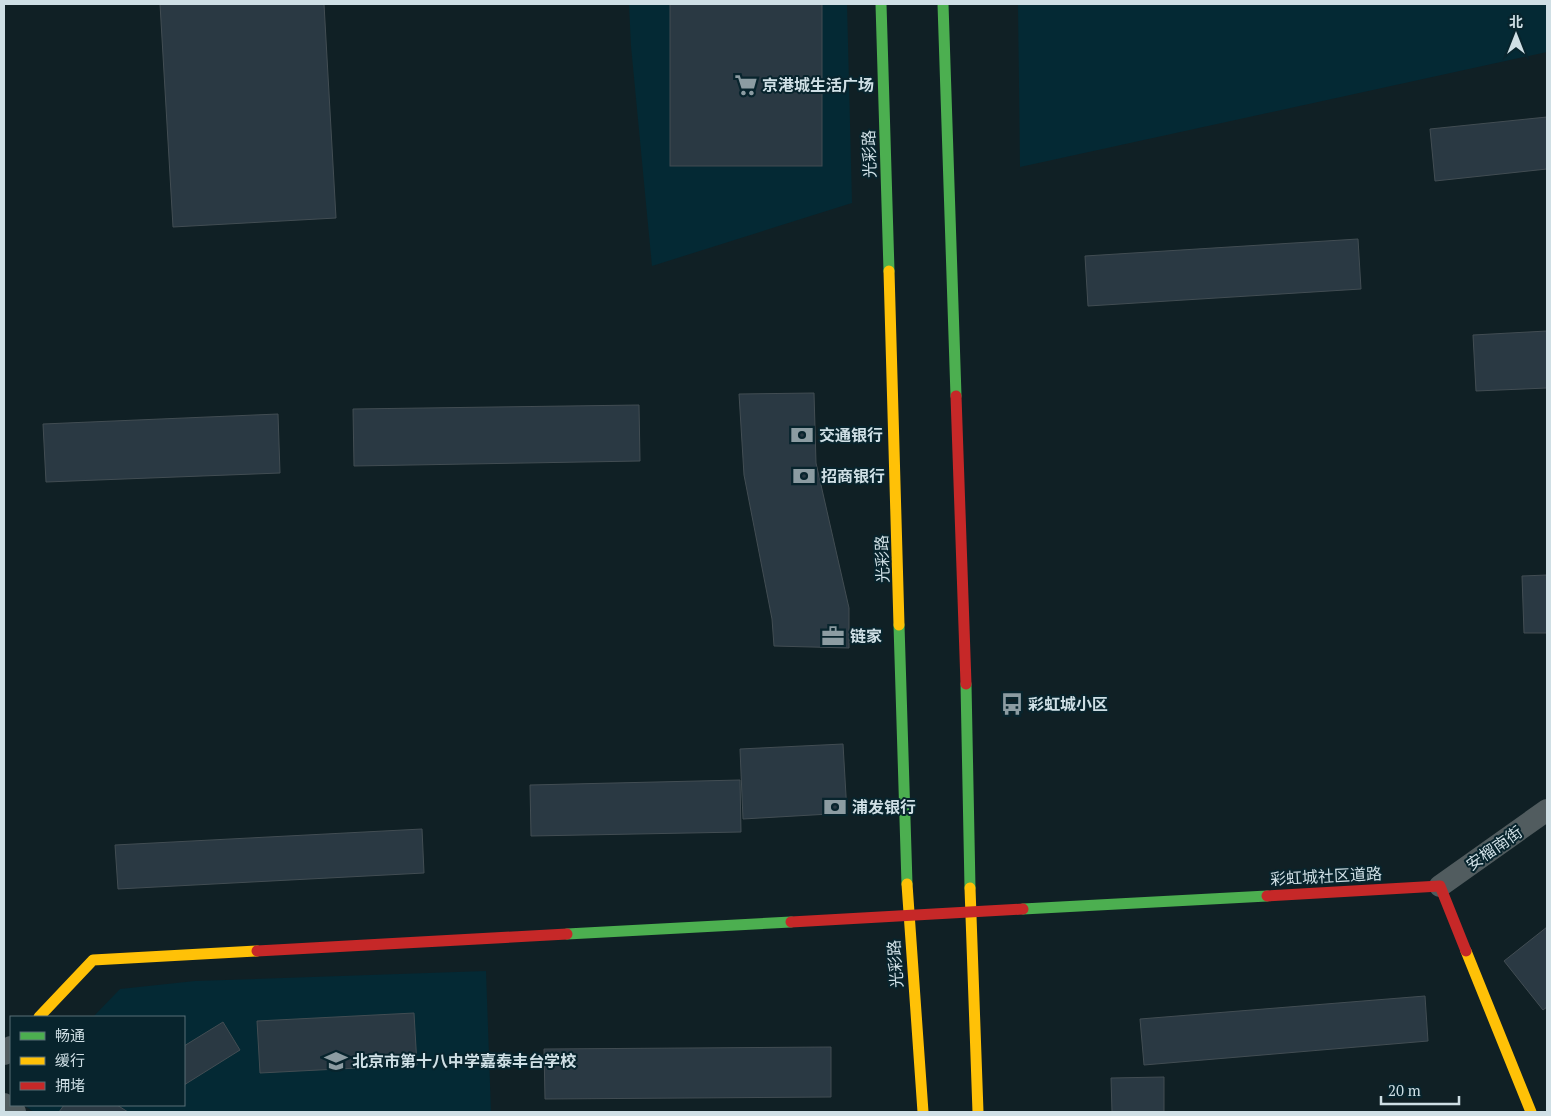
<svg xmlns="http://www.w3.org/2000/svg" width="1551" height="1116" viewBox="0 0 1551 1116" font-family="'PT Serif','Noto Sans SC',serif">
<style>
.built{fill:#042934}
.building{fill:#2a3943;stroke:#424d53}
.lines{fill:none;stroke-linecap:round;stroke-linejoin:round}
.street{stroke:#515c5f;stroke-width:22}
.fast{stroke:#4caf50;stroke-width:11}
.slow{stroke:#ffc107;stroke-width:11}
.jam{stroke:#c62828;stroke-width:11}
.labels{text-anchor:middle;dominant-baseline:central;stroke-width:4;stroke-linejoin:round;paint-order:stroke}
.poi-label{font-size:16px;font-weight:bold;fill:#cfdfe5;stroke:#08242d;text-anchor:start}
.street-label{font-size:16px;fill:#cfdfe5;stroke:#08242d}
</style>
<rect width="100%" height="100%" fill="#102025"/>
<g class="built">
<path d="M 629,4 L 847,4 L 852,203 L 652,266 L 631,46 Z"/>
<path d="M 1018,4 L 1547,4 L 1547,52 L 1020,167 Z"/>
<path d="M 486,971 L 491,1112 L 34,1112 L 25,1106 L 184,1105 L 184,1017 L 93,1017 L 120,989 L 195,981 Z"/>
</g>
<g class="building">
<path d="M 160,4 L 324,4 L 336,218 L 173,227 Z"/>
<rect x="670" y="4" width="152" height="162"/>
<path d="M 1547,117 L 1547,169 L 1435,181 L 1430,129 Z"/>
<path d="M 1358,239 L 1361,289 L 1088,306 L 1085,256 Z"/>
<path d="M 1547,331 L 1547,388 L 1476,391 L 1473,335 Z"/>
<path d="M 814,393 L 816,463 L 849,608 L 849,648 L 774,646 L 772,619 L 744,475 L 739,394 Z"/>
<path d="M 639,405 L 640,461 L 354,466 L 353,409 Z"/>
<path d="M 278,414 L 280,473 L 46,482 L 43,424 Z"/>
<path d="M 1547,575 L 1547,633 L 1524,633 L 1522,576 Z"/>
<path d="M 843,744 L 847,813 L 743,819 L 740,749 Z"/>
<path d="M 740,780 L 741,832 L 531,836 L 530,785 Z"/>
<path d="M 422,829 L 424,873 L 118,889 L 115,845 Z"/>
<path d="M 1547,927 L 1547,1007 L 1543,1010 L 1504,961 Z"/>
<path d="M 1425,996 L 1428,1041 L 1144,1065 L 1140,1019 Z"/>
<path d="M 414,1013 L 417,1065 L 260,1073 L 257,1021 Z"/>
<path d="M 223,1022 L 240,1050 L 184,1085 L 184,1046 Z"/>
<path d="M 831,1047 L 831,1097 L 545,1099 L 544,1049 Z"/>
<path d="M 1164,1077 L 1164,1112 L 1112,1112 L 1111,1078 Z"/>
<path d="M 64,1105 L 117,1105 L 128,1112 L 59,1112 Z"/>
</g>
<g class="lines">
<g class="street">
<path d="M 1440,886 L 1547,810"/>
<path d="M 4,1054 L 11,1047"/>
<path d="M 4,1104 L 15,1112"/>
</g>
<g class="fast">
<path d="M 881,4 L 889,271"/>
<path d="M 943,4 L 956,396"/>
<path d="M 899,625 L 907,884"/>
<path d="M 966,684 L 970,888"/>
<path d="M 1023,909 L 1267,896"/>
<path d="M 567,934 L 791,922"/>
</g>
<g class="slow">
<path d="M 889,271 L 899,625"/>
<path d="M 907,884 L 923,1112"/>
<path d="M 970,888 L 978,1112"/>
<path d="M 1466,951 L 1531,1112"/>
<path d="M 39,1017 L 93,960 L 257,951"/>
</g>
<g class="jam">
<path d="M 956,396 L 966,684"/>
<path d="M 1267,896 L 1440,886 L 1466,951"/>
<path d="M 791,922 L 1023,909"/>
<path d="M 257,951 L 567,934"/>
</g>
</g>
<defs>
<symbol id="supermarket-bare" viewBox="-9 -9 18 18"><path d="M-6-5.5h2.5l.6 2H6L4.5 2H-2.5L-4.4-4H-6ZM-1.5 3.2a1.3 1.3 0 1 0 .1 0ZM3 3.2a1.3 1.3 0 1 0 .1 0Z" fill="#8c9ca2" stroke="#08242d" stroke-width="2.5" paint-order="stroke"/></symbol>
<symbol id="bank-bare" viewBox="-9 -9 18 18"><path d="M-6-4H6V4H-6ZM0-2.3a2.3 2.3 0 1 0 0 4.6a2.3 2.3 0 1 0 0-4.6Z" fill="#8c9ca2" stroke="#08242d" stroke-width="2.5" paint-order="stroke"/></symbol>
<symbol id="office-bare" viewBox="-9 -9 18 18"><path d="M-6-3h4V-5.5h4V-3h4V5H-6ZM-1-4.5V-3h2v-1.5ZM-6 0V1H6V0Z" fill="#8c9ca2" stroke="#08242d" stroke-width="2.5" paint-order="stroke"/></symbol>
<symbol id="bus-bare" viewBox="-9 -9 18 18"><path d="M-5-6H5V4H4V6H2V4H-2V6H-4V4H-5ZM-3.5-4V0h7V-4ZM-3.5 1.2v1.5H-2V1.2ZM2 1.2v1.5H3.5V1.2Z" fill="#8c9ca2" stroke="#08242d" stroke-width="2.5" paint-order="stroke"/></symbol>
<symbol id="school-bare" viewBox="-9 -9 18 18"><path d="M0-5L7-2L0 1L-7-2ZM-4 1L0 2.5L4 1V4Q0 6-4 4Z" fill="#8c9ca2" stroke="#08242d" stroke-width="2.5" paint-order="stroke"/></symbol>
</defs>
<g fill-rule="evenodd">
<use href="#supermarket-bare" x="730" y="69" width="32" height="32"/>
<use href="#bank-bare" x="786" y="419" width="32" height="32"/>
<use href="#bank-bare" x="788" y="460" width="32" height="32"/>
<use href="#office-bare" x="817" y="620" width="32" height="32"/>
<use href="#bus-bare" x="996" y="688" width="32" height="32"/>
<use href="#bank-bare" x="819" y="791" width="32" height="32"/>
<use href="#school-bare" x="320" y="1045" width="32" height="32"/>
</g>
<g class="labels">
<g class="poi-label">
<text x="762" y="85">京港城生活广场</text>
<text x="819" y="435">交通银行</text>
<text x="821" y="476">招商银行</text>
<text x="850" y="636">链家</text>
<text x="1028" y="704">彩虹城小区</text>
<text x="852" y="807">浦发银行</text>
<text x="352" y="1061">北京市第十八中学嘉泰丰台学校</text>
</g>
<g class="street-label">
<text transform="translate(869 154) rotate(-92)">光彩路</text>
<text transform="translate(882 559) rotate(-92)">光彩路</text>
<text transform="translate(1494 848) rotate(-35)">安榴南街</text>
<text transform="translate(1326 876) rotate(-3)">彩虹城社区道路</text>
<text transform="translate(895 964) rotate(-94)">光彩路</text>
</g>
</g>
<rect width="1551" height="1116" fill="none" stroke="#cfdfe5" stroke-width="10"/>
<rect x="10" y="1016" width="175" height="90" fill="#08242d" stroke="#586f77"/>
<rect x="20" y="1032" width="25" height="8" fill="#4caf50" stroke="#586f77"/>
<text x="55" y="1041" font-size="15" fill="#cfdfe5">畅通</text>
<rect x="20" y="1057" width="25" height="8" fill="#ffc107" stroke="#586f77"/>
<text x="55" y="1066" font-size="15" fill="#cfdfe5">缓行</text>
<rect x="20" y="1082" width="25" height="8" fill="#c62828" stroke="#586f77"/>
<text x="55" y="1091" font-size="15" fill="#cfdfe5">拥堵</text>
<g transform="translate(1516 35)" stroke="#08242d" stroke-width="4" paint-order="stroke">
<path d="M0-4L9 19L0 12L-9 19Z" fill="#cfdfe5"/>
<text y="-8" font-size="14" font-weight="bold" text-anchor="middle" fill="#cfdfe5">北</text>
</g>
<path d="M1381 1096v8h78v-8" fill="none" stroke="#cfdfe5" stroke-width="2.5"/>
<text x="1388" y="1096" font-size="15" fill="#cfdfe5" stroke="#08242d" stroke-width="4" paint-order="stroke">20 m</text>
</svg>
